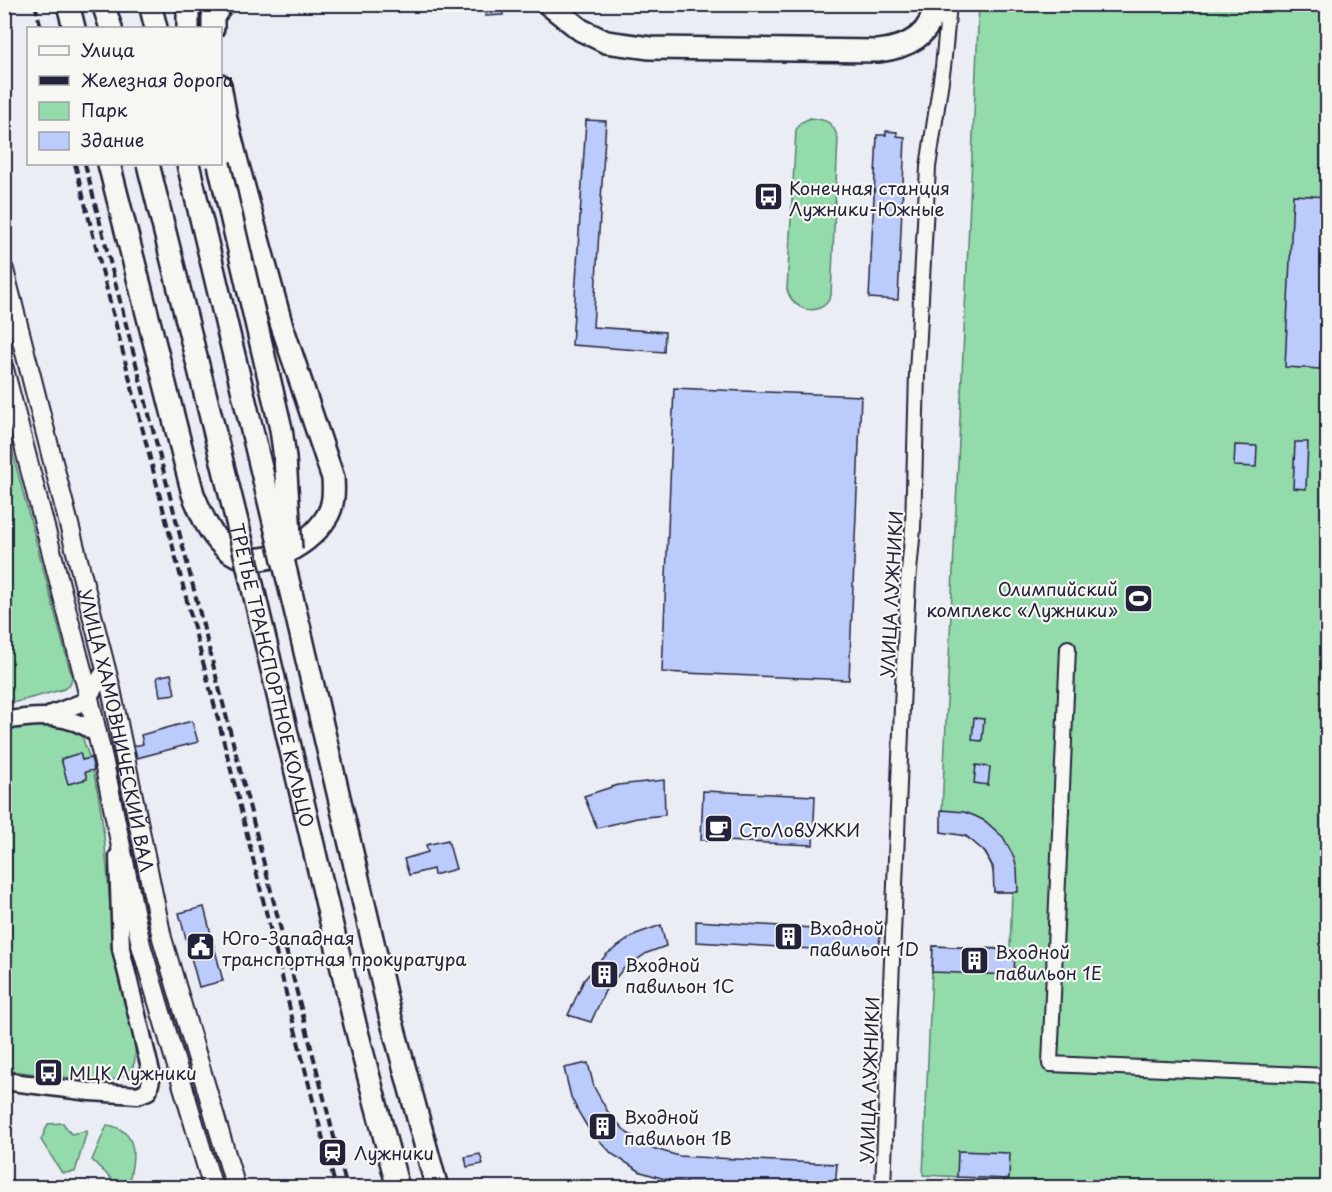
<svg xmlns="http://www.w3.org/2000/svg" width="1332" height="1192" viewBox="0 0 1332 1192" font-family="'Playpen Sans',sans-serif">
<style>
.green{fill:#93dbaa;stroke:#5a7e72;stroke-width:1.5}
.building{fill:#bbcbfb;stroke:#22223b;stroke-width:1.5}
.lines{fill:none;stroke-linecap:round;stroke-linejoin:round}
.minor-casing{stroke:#22223b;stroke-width:18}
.tertiary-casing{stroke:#22223b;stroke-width:21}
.secondary-casing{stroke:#22223b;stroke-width:22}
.primary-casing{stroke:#22223b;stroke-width:26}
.minor{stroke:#f6f6f2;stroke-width:14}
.tertiary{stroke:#f6f6f2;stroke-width:16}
.secondary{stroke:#f6f6f2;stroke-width:18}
.primary{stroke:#f6f6f2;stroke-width:21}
.rail{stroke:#22223b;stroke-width:4;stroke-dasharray:9 4.5;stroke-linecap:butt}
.primary-bridge-casing{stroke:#22223b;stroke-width:26;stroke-linecap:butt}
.primary-bridge{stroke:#f6f6f2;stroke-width:21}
.labels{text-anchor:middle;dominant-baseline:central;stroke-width:4.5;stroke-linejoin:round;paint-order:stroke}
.poi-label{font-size:18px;fill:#22223b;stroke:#f6f6f2;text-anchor:start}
.street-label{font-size:18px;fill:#22223b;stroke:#f6f6f2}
</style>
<rect width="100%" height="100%" fill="#eaedf4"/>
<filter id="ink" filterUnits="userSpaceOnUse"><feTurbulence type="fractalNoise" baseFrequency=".0167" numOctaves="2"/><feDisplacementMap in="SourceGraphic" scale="12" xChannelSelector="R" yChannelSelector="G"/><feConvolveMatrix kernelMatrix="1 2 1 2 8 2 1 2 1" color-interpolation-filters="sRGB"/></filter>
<g filter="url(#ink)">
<g class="green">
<path d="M 979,5 L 1327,5 L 1327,1187 L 1004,1188 L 1004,1179 L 923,1175 L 933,946 L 1010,949 L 1012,892 L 994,892 C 998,858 975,832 941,832 Z"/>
<path d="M 810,118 C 826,120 832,120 838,138 L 831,296 C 821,319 792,311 787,289 L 796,130 L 800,123 Z"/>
<path d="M 4,420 L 72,678 L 70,684 L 64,689 L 5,705 Z"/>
<path d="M 47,720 L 79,729 C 114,811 102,901 121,986 C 125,1003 141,1051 133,1066 C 127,1076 115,1079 106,1082 L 11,1071 L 5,1068 L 5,730 Z"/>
<path d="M 63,1123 L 71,1134 L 87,1131 L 75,1172 L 62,1173 L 41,1140 L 48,1124 Z"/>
<path d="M 107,1125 C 141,1130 134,1161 128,1186 L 120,1187 L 92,1160 Z"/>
</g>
<g class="building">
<path d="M 484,4 L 502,4 L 503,15 L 485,16 Z"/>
<path d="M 586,120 L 606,121 L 593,327 L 665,332 L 664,352 L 572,345 Z"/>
<path d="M 886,131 L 897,132 L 897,136 L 905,137 L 898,300 L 869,298 L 877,135 L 886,135 Z"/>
<path d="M 1293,195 L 1328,197 L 1320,369 L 1285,367 Z"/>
<path d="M 674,388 L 861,396 L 849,680 L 662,672 Z"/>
<path d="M 1295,442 L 1308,442 L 1306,489 L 1293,488 Z"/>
<path d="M 1235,445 L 1257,446 L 1256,467 L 1234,466 Z"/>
<path d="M 171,674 L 175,694 L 160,696 L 157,677 Z"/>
<path d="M 974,718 L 984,719 L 982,741 L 972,740 Z"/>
<path d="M 192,721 L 198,742 L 137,758 L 134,746 L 143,744 L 141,735 Z"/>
<path d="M 80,753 L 82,760 L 91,758 L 94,770 L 85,772 L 87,779 L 68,784 L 61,759 Z"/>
<path d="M 976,765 L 990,767 L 988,785 L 974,783 Z"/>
<path d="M 664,780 L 665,815 L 637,818 L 597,828 L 584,796 L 618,785 Z"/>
<path d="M 703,791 L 815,796 L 813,845 L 701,840 Z"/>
<path d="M 941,810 L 964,812 L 975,816 L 985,821 L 1003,837 L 1014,857 L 1017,868 L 1018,892 L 994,892 L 993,867 L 985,852 L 966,836 L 941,832 Z"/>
<path d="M 448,840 L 456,869 L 434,875 L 433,869 L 409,875 L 404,859 L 428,852 L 426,845 Z"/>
<path d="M 204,907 L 223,981 L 199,987 L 179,913 Z"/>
<path d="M 696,921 L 880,932 L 879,953 L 696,942 Z"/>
<path d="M 661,925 L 666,946 L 647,953 L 623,969 L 605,991 L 591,1022 L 568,1015 L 584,980 L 607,954 L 636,934 Z"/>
<path d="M 933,946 L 1015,950 L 1014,975 L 932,972 Z"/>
<path d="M 588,1063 L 594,1087 L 608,1112 L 627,1133 L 652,1148 L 679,1156 L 695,1157 L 837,1164 L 835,1188 L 790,1188 L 675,1182 L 641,1172 L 612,1154 L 588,1128 L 579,1113 L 571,1097 L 564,1068 Z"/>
<path d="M 958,1151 L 1010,1153 L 1009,1179 L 957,1177 Z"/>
<path d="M 480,1154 L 483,1164 L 467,1167 L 465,1157 Z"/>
</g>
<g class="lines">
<defs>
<g id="minor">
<path d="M 1068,648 L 1050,1064 L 1328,1076"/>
<path d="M 883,1188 L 902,707 L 908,582 L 913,528 L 917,373 L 928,167 L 943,67 L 949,4"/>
</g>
<g id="tertiary">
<path d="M 52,714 L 86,701 L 106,669"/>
<path d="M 4,721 C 38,715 69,713 97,734"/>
<path d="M 4,1081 L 90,1092 L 138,1095 L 148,1091 L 151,1080 L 151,1072 L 121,949 L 118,856"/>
</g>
<g id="secondary">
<path id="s1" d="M 4,270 L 111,689 L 162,938 L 236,1188"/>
<path d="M 4,369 L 86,685 L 104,763 L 141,945 L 213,1188"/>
</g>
<g id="primary">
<path d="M 68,4 L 74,28"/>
<path d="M 103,4 L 111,28"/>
<path d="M 150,4 L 156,28"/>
<path d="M 548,4 L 581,30 L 606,42 L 650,48 L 878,51 C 905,48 933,36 934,4"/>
<path d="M 188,28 L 188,11 L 191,4"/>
<path d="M 213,28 L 213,17 L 222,4"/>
<path d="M 109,164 L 193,494 C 201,513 208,532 223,546 C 253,576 307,549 326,518 C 334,506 334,492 333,478 L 281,323 L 237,162 L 226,119 L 220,85"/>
<path d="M 299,626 L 390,1015 L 437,1188"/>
</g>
</defs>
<use href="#minor" class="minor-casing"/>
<use href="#tertiary" class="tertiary-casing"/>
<use href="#secondary" class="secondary-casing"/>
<use href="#primary" class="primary-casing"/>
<use href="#minor" class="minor"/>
<use href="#tertiary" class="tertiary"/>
<use href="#secondary" class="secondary"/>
<use href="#primary" class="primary"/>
<g class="rail">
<path d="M 35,4 L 41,28"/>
<path d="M 75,164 C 122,349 169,534 218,719 C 258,875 294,1032 336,1188"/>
<path d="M 85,164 L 347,1188"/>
</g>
<defs>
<g id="primary-bridge">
<path id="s2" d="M 148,164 L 244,550 L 355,1024 L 398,1188"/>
<path d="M 188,164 L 299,626"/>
<path d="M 219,164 L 281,429 L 285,458 L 291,550"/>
</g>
</defs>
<use href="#primary-bridge" class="primary-bridge-casing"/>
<use href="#primary-bridge" class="primary-bridge"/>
</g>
</g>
<defs>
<symbol id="bus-square" viewBox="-11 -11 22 22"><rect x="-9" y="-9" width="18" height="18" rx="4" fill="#22223b" stroke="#f6f6f2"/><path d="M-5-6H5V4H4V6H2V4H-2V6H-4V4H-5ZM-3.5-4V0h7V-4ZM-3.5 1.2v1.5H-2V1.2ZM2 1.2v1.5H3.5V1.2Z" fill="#fff"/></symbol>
<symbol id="stadium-square" viewBox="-11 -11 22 22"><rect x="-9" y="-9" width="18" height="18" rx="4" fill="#22223b" stroke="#f6f6f2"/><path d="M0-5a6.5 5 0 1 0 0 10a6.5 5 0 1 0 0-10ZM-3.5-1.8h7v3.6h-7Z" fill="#fff"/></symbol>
<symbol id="cafe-square" viewBox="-11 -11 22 22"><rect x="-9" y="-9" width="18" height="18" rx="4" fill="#22223b" stroke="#f6f6f2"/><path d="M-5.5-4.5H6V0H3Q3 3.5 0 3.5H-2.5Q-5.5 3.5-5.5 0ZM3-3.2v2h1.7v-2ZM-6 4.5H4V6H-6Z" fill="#fff"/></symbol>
<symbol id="building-square" viewBox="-11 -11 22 22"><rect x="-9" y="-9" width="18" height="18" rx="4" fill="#22223b" stroke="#f6f6f2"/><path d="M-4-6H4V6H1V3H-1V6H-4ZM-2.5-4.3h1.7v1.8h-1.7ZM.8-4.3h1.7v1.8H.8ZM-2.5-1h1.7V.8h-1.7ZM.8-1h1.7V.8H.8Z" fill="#fff"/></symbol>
<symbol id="civic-square" viewBox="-11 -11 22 22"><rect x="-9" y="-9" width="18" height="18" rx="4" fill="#22223b" stroke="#f6f6f2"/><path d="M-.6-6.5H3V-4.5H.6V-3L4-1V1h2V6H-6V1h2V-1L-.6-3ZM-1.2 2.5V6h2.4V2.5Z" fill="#fff"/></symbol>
<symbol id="station-square" viewBox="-11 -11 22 22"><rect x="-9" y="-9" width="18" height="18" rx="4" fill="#22223b" stroke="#f6f6f2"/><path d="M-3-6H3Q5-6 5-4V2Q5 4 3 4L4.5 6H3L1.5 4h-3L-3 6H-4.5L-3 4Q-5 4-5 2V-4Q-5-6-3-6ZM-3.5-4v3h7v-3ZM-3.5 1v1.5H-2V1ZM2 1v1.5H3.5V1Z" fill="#fff"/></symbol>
</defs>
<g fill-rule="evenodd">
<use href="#bus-square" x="752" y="180" width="33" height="33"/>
<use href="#stadium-square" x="1122" y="582" width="33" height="33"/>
<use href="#cafe-square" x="702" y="812" width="33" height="33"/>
<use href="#building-square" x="772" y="920" width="33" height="33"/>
<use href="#civic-square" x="184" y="930" width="33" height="33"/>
<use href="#building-square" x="958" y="944" width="33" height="33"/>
<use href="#building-square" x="588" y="958" width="33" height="33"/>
<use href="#bus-square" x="32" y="1056" width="33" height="33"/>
<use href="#building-square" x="586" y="1110" width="33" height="33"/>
<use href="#station-square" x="316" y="1136" width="33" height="33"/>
</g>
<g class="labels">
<g class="poi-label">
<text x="789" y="187">Конечная станция<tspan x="789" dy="21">Лужники-Южные</tspan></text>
<text x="1118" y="588" text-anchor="end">Олимпийский<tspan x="1118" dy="21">комплекс «Лужники»</tspan></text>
<text x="739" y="829">СтоЛовУЖКИ</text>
<text x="809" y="927">Входной<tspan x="809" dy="21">павильон 1D</tspan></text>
<text x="222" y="937">Юго-Западная<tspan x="222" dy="21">транспортная прокуратура</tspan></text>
<text x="995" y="951">Входной<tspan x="995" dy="21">павильон 1E</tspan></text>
<text x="625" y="964">Входной<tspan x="625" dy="21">павильон 1C</tspan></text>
<text x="69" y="1072">МЦК Лужники</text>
<text x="624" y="1116">Входной<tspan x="624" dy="21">павильон 1B</tspan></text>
<text x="354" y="1152">Лужники</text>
</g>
<g class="street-label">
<text transform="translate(891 594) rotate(-87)">УЛИЦА ЛУЖНИКИ</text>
<text stroke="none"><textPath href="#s2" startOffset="526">ТРЕТЬЕ ТРАНСПОРТНОЕ КОЛЬЦО</textPath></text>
<text stroke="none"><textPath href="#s1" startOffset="474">УЛИЦА ХАМОВНИЧЕСКИЙ ВАЛ</textPath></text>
<text transform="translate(869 1080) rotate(-88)">УЛИЦА ЛУЖНИКИ</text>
</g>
</g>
<rect width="1332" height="1192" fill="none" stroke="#f6f6f2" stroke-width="24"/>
<rect x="12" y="12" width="1308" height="1168" fill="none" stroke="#22223b" stroke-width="2" filter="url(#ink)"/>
<rect x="27" y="27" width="195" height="138" fill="#f6f6f2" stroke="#a1a1a9" stroke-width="1.5"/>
<rect x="39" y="46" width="30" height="9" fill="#f6f6f2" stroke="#a1a1a9" stroke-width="1.5"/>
<text x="81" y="57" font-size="18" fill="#22223b">Улица</text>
<rect x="39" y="76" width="30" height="9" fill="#22223b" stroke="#a1a1a9" stroke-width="1.5"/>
<text x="81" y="87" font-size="18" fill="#22223b">Железная дорога</text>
<rect x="39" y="102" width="30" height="18" fill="#93dbaa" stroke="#a1a1a9" stroke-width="1.5"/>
<text x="81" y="117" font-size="18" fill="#22223b">Парк</text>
<rect x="39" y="132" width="30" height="18" fill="#bbcbfb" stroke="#a1a1a9" stroke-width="1.5"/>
<text x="81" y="147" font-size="18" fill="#22223b">Здание</text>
</svg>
